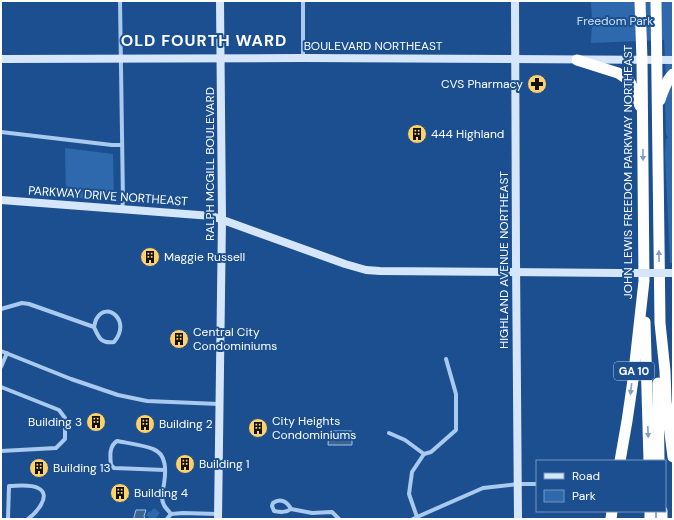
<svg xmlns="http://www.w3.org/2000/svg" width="674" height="520" viewBox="0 0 674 520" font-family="'DM Sans',sans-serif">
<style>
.green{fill:#2e69ad}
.water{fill:#3c6290;stroke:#9cc4f0}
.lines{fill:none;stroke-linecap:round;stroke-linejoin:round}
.street{stroke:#a9c9ee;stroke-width:4}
.secondary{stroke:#d6e6fa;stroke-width:8}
.highway{stroke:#fff;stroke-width:11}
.secondary-bridge{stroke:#d6e6fa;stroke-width:8}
.oneway{fill:#829ec1}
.labels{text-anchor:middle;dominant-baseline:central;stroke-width:4;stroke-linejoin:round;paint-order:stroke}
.shield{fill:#1b4f8f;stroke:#bbcadd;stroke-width:1}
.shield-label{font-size:11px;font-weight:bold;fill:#fff}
.park-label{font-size:12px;fill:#cfe3fa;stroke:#1b4f8f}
.street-label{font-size:12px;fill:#fff;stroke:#1b4f8f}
.poi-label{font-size:12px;fill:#fff;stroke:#1b4f8f;text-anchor:start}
.district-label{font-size:16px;font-weight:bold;letter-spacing:1px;fill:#fff;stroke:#1b4f8f}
</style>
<rect width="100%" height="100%" fill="#1b4f8f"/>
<g class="green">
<path d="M 591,1 L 673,1 L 673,263 L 670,263 L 665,154 L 666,139 L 668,138 L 666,134 L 665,99 L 667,99 L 664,40 L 591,43 L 592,20 Z"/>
<path d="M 65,148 L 113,154 L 114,200 L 66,197 Z"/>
<path d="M 154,508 L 160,513 L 155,519 L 151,519 L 146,515 L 149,511 L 150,512 Z"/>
</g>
<g class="water">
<path d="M 329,431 L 352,431 L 352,445 L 328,445 Z"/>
<path d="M 136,510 L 146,510 L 144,516 L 145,519 L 134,519 L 134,517 Z"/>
</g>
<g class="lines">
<g class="street">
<path d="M 120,1 L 123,201 L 122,209"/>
<path d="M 303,1 L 303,58"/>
<path d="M 1,132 L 112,145 L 122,145"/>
<path d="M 1,309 L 22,303 L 29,304 L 94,327 C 99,338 101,344 114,342 C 132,321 107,301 97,318 C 95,320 95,324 94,327"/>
<path d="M 1,351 L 71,379 L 118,395 L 147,401 L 219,404"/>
<path d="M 1,367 L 7,353"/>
<path d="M 1,387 L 59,410 L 65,418 L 65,439 L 56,448 L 1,451"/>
<path d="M 389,433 L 405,440 L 424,454 L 412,472 L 409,494 L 417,517 L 413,519"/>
<path d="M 424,454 L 431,452 L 456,430 L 456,394 L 446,359"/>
<path d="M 165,470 L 114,468 L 111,465 C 110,456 109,446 117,441 C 127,443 144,445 153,449 C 167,454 166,471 164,484 C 163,491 160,498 164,505 C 165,508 169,511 171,514"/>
<path d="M 291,509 C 287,501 280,498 273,503 L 272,506 L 274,511 C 280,512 286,513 291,509 L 312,513 L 332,512 L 339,519"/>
<path d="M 8,519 L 9,486 C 18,486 30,484 38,488 C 53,495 35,514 28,519"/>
<path d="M 167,519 L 171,514 L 183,513 L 218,514"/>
<path d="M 418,519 L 417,517 L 483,488 L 518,484 L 537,484"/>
</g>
<g class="secondary">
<path d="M 515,1 L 516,260 L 518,519"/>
<path d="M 1,59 L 303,58 L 673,60"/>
<path d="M 1,200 L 212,216 L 345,264 L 366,270 L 380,271 L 619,273"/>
<path d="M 218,519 L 222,219 L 220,1"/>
</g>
<g class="highway">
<path d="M 656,1 L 660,323 L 665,371 L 666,401 L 673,457"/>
<path d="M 577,60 L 618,73 L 627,79 L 631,84 L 640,106"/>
<path d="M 660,100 C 663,91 666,81 673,74"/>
<path d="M 645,322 L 649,461"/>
<path d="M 658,383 L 659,461"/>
<path d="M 620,461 L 627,421 L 633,380 L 644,281 L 642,60 L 640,1"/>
<path d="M 650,511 L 650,519"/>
<path d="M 662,511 L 662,519"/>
<path d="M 611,519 L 612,511"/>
</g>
<path class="secondary-bridge" d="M 619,273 L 673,273"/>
</g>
<defs><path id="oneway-solid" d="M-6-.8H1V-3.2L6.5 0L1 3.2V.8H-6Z"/></defs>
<g class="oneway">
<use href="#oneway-solid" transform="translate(643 155) rotate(90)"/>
<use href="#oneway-solid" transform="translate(659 256) rotate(-91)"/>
<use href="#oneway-solid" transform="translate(631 389) rotate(97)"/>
<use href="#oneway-solid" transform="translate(648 432) rotate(88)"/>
</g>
<defs>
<symbol id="pharmacy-disc" viewBox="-11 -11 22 22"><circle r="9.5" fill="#ffd166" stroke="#1b4f8f"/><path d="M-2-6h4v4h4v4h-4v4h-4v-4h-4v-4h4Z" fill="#111"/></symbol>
<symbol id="building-disc" viewBox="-11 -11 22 22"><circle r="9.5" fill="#ffd166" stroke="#1b4f8f"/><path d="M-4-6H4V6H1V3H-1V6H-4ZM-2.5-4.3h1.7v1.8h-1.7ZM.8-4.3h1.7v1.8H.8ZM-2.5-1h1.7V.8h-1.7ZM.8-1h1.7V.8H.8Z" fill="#111"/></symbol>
</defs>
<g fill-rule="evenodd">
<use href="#pharmacy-disc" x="526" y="73" width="22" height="22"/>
<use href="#building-disc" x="406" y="123" width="22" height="22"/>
<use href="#building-disc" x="139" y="246" width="22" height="22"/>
<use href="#building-disc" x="168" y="328" width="22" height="22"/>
<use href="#building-disc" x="85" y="411" width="22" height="22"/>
<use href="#building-disc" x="134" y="413" width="22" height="22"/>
<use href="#building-disc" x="247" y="417" width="22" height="22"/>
<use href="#building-disc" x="174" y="453" width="22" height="22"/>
<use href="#building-disc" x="28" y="457" width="22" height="22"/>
<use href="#building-disc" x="109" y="482" width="22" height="22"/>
</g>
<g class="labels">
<rect class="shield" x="614" y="362" width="40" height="18" rx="3"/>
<g class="shield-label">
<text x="634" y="371">GA 10</text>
</g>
<g class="park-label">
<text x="615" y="21">Freedom Park</text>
</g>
<g class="street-label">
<text x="373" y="46">BOULEVARD NORTHEAST</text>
<text transform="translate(210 164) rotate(-90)">RALPH MCGILL BOULEVARD</text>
<text transform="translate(628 172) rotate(-90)">JOHN LEWIS FREEDOM PARKWAY NORTHEAST</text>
<text transform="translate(108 196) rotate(4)">PARKWAY DRIVE NORTHEAST</text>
<text transform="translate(504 260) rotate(-90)">HIGHLAND AVENUE NORTHEAST</text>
</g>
<g class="poi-label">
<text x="523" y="84" text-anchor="end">CVS Pharmacy</text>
<text x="431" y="134">444 Highland</text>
<text x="164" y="257">Maggie Russell</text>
<text x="193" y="332">Central City<tspan x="193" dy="14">Condominiums</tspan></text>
<text x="272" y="421">City Heights<tspan x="272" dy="14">Condominiums</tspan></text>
<text x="82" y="422" text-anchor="end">Building 3</text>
<text x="159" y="424">Building 2</text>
<text x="199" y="464">Building 1</text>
<text x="53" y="468">Building 13</text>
<text x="134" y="493">Building 4</text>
</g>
<g class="district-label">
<text x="204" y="40">OLD FOURTH WARD</text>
</g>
</g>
<rect width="674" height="520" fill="none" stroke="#ffffff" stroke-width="4"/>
<rect x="536" y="460" width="130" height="52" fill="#1b4f8f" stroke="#7695bc"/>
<rect x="544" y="473" width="20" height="6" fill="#d6e6fa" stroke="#7695bc"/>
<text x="572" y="480" font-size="12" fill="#ffffff">Road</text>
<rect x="544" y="490" width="20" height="12" fill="#2e69ad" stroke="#7695bc"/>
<text x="572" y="500" font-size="12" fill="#ffffff">Park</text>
</svg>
